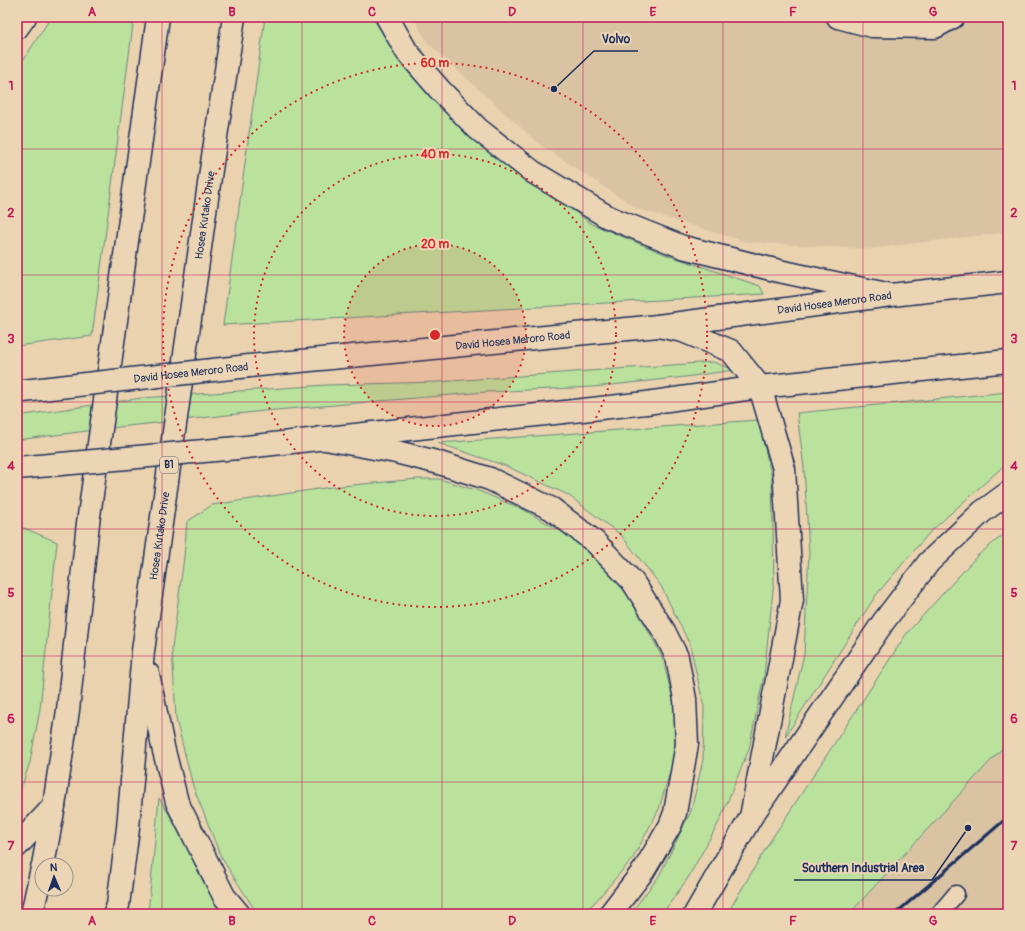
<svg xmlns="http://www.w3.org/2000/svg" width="1025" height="931" viewBox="0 0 1025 931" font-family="Pangolin,sans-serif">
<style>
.built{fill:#d9c3a3}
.green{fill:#bae29d;stroke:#6a887e}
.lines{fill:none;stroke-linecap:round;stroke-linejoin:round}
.lane-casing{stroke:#1b2f5e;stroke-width:19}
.street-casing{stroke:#1b2f5e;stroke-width:25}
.secondary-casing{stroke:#1b2f5e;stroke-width:25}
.primary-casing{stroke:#1b2f5e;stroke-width:25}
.lane{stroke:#ecd5b4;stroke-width:16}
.street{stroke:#ecd5b4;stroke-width:22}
.secondary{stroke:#ecd5b4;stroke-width:22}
.primary{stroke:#ecd5b4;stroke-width:22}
.rail{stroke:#1b2f5e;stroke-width:3}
.secondary-bridge-casing{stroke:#1b2f5e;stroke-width:25;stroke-linecap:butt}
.secondary-bridge{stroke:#ecd5b4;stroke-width:22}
.grid{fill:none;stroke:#c2185b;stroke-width:1;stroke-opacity:0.55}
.ring{fill:none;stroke:#d62828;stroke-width:2;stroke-dasharray:2 4}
.labels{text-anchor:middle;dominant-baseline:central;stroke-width:4;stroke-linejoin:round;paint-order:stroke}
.shield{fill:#ecd5b4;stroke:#5a6178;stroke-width:1}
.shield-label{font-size:10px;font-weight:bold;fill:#1b2f5e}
.street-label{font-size:11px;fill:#1b2f5e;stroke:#ecd5b4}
.centre{fill:#d62828;stroke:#ecd5b4;stroke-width:2}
.ring-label{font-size:12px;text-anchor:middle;font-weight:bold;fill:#d62828;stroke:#ecd5b4;stroke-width:4;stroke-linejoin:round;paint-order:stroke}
.leader{fill:none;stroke:#1b2f5e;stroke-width:1.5}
.callout-dot{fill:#1b2f5e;stroke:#ecd5b4;stroke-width:1.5}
.callout-label{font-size:12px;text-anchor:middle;font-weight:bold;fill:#1b2f5e;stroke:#ecd5b4;stroke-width:4;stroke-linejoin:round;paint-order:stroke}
.neatline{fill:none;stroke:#c2185b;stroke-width:1.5}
.grid-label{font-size:13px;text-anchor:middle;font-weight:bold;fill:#c2185b}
</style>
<rect width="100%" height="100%" fill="#ead2ae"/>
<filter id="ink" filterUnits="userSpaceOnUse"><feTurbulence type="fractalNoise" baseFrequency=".025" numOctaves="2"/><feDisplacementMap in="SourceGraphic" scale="8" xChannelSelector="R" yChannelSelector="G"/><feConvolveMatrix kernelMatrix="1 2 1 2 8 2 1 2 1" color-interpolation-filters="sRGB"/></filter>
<g filter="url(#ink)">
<g class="built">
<path d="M 413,17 L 1008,17 L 1008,232 L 868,249 L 746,242 L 638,209 L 539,144 L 429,44 Z"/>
<path d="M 1008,742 L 1008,914 L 849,914 Z"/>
</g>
<g class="green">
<path d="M 51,17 L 134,17 L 92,336 L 17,346 L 17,70 Z"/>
<path d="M 265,17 L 372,17 L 412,76 L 479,141 L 524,175 L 592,224 L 667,255 L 760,286 L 764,294 L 223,325 Z"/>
<path d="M 713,362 L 734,370 L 685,377 L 593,387 L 486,392 L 264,411 L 110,428 L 17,440 L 17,416 L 142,398 L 326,385 L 437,382 Z"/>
<path d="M 1008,392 L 1008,462 L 930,532 L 876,595 L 785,737 L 804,654 L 809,552 L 804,468 L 797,413 Z"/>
<path d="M 758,420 L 772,478 L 774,581 L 764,675 L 749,749 L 720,820 L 688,878 L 662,914 L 630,914 L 659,876 L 691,811 L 703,760 L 704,707 L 690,645 L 661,586 L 621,535 L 568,495 L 506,466 L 438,443 Z"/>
<path d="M 418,479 L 439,479 L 479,491 L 524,510 L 571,537 L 611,571 L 638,611 L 662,657 L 675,707 L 675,755 L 659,809 L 633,858 L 595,902 L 582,914 L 259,914 L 255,910 L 221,857 L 193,786 L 176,719 L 172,648 L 184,557 L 187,522 L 212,505 L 331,487 Z"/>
<path d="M 17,528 L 24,528 L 57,542 L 40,709 L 30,762 L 17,801 Z"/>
<path d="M 1008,531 L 1008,742 L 849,914 L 727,914 L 769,843 L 907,633 L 977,556 Z"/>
<path d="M 159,798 L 169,814 L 208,889 L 224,914 L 148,914 Z"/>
</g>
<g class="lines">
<defs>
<path id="lane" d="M 939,914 L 956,894"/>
<path id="street" d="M 838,17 L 872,26 L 935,27 L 953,17"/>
<g id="secondary">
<path id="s1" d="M 249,366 L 658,326 L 891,295 L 1008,282"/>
<path d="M 237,448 L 646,403 L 760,387 L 1008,361"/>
</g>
<g id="primary">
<path d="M 387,17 L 407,52 L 440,90 L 478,129 L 533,172 L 608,217 L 683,247 L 779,271 L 891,295"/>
<path d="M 17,28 L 25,17"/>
<path d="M 658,326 L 683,331 L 731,351 L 760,387 L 784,469 L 792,600 L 751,817"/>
<path d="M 320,438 L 396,452 L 436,462 L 490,479 L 552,509 L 595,542 L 633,582 L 664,631 L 677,657 L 685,699 L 687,744 L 675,813 L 670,826 L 644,870 L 610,914"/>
<path d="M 148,674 L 163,747 L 177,802 L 224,896 L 239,914"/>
<path d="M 17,846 L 54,806"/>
<path d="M 43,865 L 54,806 L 68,710 L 88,523 L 158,17"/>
<path d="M 32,914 L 42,868"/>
<path id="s2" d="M 115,914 L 118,905 L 128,828 L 143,651 L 211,170 L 234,17"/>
<path d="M 695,914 L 751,817 L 884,621 L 929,562 L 982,512 L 1008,493"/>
</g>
</defs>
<use href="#lane" class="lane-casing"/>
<use href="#street" class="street-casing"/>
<use href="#secondary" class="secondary-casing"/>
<use href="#primary" class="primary-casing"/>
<use href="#lane" class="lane"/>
<use href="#street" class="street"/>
<use href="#secondary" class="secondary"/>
<use href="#primary" class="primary"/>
<path class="rail" d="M 895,914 L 1008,817"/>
<defs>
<g id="secondary-bridge">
<path id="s3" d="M 23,391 L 249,366"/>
<path d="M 17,468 L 237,448"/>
</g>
</defs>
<use href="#secondary-bridge" class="secondary-bridge-casing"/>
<use href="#secondary-bridge" class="secondary-bridge"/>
</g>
</g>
<path class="grid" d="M 162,17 L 162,914M 302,17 L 302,914M 442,17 L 442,914M 583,17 L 583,914M 723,17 L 723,914M 863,17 L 863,914M 17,149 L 1008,149M 17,275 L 1008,275M 17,402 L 1008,402M 17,529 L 1008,529M 17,656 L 1008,656M 17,782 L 1008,782"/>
<circle cx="435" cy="335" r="91" fill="#d62828" fill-opacity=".12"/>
<g class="ring">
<circle cx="435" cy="335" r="91"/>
<circle cx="435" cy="335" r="181"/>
<circle cx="435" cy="335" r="272"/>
</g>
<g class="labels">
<rect class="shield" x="160" y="457" width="18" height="16" rx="3"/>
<g class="shield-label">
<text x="169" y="465">B1</text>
</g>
<g class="street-label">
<text stroke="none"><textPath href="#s2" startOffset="705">Hosea Kutako Drive</textPath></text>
<text stroke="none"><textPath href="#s1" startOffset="589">David Hosea Meroro Road</textPath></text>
<text stroke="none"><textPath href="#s1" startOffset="265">David Hosea Meroro Road</textPath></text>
<text stroke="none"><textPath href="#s3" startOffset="169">David Hosea Meroro Road</textPath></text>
<text stroke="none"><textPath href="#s2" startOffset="381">Hosea Kutako Drive</textPath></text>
</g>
</g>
<circle cx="435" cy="335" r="6" class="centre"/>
<g class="ring-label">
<text x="435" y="67">60 m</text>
<text x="435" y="158">40 m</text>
<text x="435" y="248">20 m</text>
</g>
<path class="leader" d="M554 89L594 51H638M968 828L932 880H794"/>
<g class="callout-dot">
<circle cx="554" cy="89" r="4"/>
<circle cx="968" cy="828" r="4"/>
</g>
<g class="callout-label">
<text x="616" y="43">Volvo</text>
<text x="863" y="872">Southern Industrial Area</text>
</g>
<rect width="1025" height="931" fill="none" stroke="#ecd5b4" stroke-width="44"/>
<g transform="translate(54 877) rotate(358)"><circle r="19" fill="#ecd5b4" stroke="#989392"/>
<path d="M0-3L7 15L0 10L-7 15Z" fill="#1b2f5e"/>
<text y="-6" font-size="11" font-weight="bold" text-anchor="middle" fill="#1b2f5e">N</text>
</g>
<rect x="22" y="22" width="981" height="887" class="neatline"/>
<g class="grid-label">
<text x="92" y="16">A</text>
<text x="232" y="16">B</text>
<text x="372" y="16">C</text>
<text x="512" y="16">D</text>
<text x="653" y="16">E</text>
<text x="793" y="16">F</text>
<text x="933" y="16">G</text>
<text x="11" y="90">1</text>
<text x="1014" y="90">1</text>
<text x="11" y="217">2</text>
<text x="1014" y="217">2</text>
<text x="11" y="343">3</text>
<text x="1014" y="343">3</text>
<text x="11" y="470">4</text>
<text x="1014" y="470">4</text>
<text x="11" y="597">5</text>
<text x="1014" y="597">5</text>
<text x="11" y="723">6</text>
<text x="1014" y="723">6</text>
<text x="11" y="850">7</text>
<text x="1014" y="850">7</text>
<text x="92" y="925">A</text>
<text x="232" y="925">B</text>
<text x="372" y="925">C</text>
<text x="512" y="925">D</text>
<text x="653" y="925">E</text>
<text x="793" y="925">F</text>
<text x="933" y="925">G</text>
</g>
</svg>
